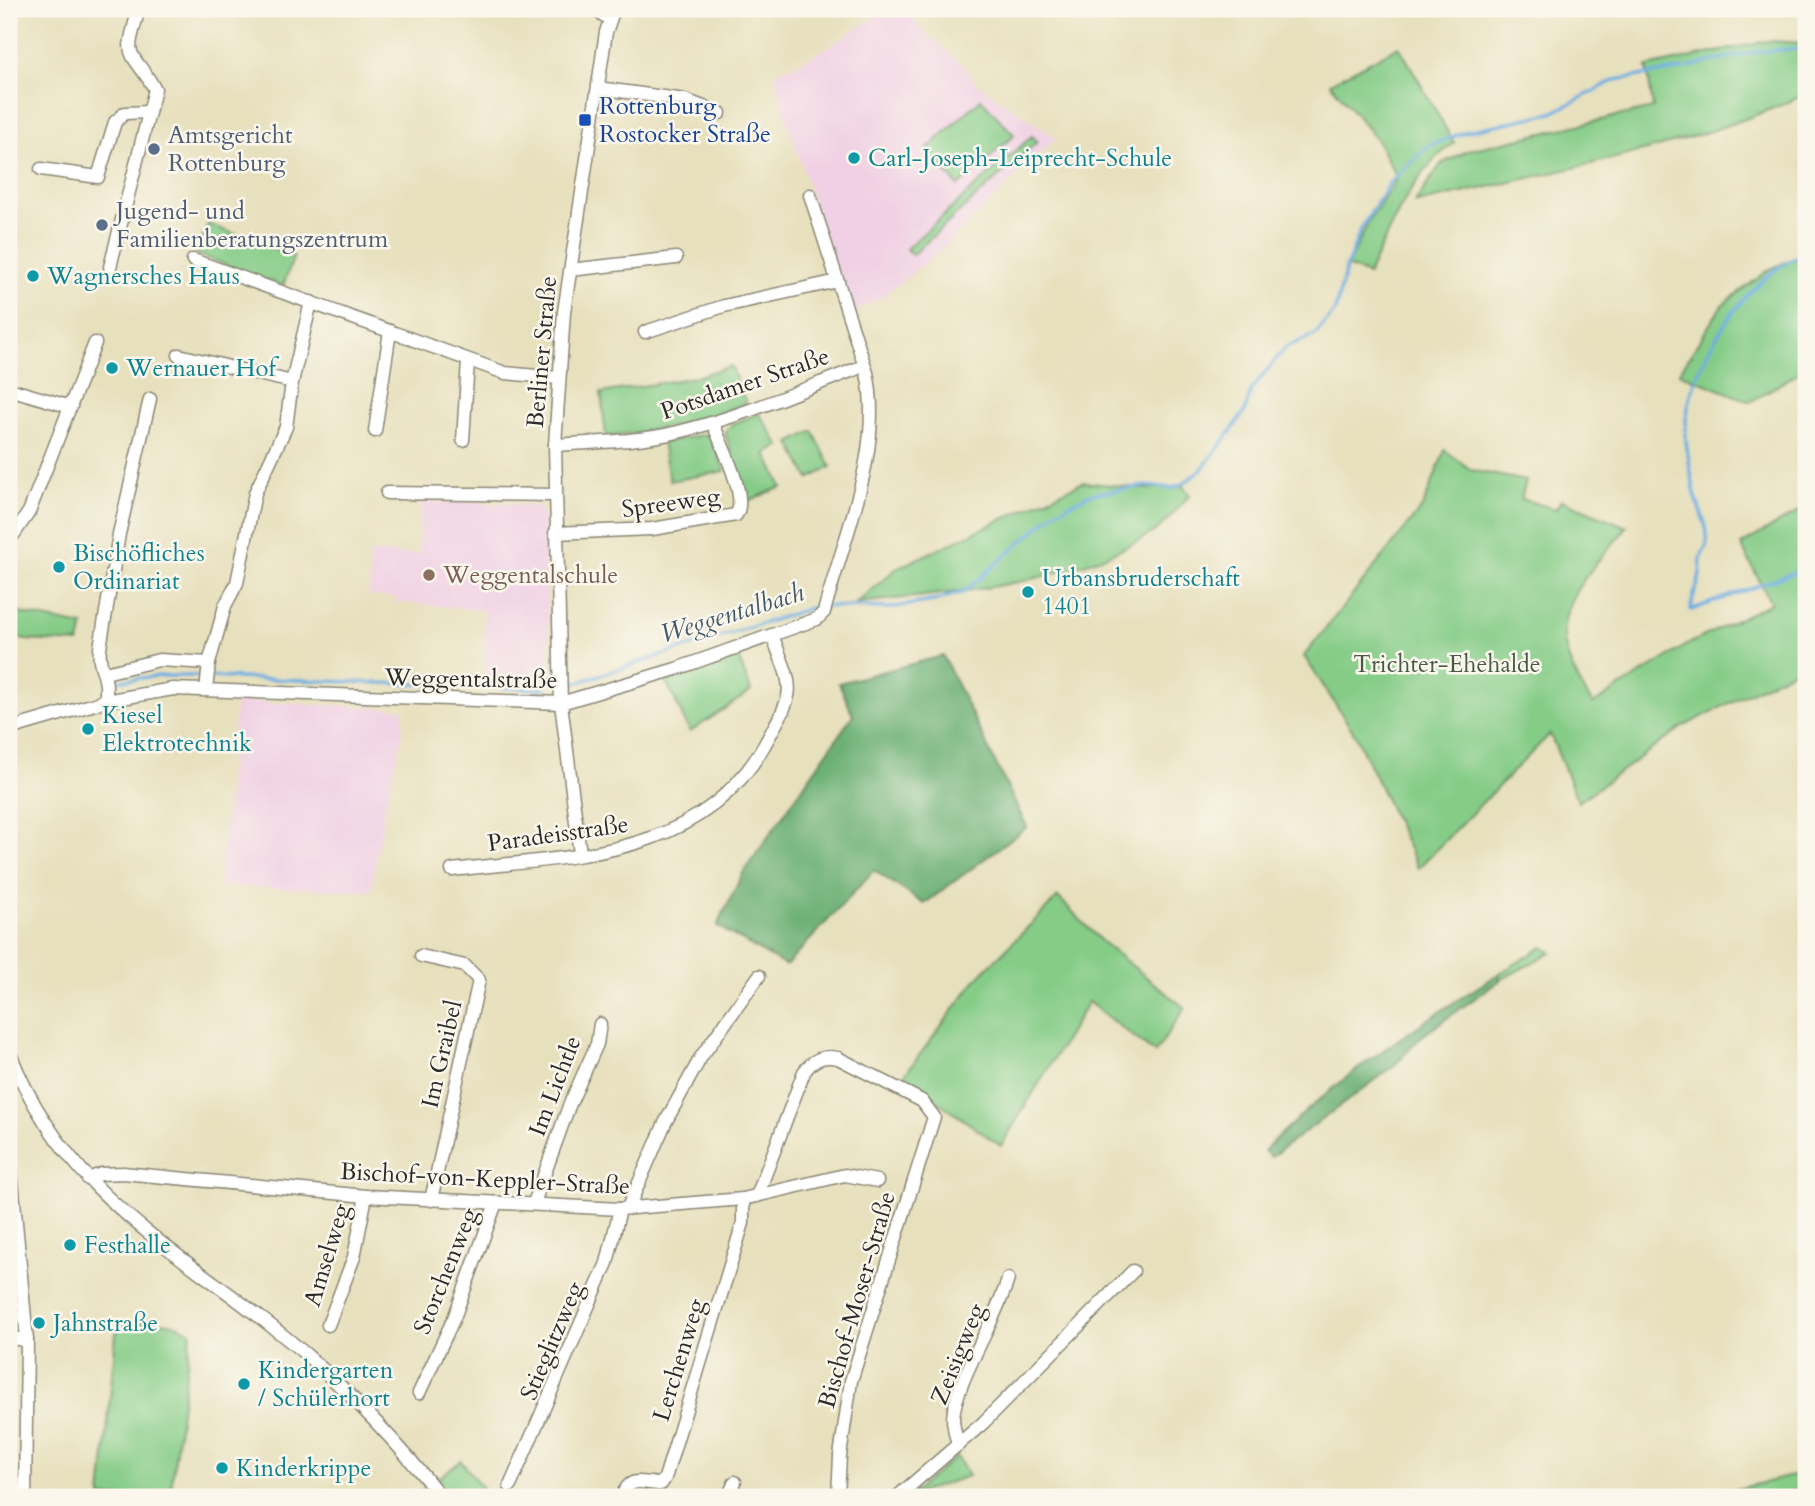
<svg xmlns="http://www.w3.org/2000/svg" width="1815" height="1506" viewBox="0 0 1815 1506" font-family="Cardo,serif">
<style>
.built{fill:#f0d0e4}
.green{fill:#85cc87;stroke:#587c59;stroke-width:2}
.forest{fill:#6cb074;stroke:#4c6e50;stroke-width:2}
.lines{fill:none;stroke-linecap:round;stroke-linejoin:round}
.stream{stroke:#6daee1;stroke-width:3.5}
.minor-casing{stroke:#898674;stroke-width:15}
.major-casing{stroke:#898674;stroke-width:17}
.minor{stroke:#fff;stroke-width:12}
.major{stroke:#f8bf6c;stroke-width:14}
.transit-dot{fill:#1a4fb4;stroke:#fbf7ec;stroke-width:2.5}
.service-dot{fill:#5c6f8a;stroke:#fbf7ec;stroke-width:2.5}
.culture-dot{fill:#0f9aa8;stroke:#fbf7ec;stroke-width:2.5}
.education-dot{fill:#8d6e63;stroke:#fbf7ec;stroke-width:2.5}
.labels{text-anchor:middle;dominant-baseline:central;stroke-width:5;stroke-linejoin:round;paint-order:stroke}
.transit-label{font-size:24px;fill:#164399;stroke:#fbf7ec;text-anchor:start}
.service-label{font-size:24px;fill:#4e5e75;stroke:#fbf7ec;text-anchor:start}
.culture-label{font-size:24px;fill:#0d838f;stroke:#fbf7ec;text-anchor:start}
.street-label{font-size:24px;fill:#2b2b2b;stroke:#fbf7ec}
.education-label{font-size:24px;fill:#785e54;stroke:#fbf7ec;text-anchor:start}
.park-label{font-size:24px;fill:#465b47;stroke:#fbf7ec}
.water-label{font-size:26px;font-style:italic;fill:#42596b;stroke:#fbf7ec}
</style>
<rect width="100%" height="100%" fill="#fbf7ec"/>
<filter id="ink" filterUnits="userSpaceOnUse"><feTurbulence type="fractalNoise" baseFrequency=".0143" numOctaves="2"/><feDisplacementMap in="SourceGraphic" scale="14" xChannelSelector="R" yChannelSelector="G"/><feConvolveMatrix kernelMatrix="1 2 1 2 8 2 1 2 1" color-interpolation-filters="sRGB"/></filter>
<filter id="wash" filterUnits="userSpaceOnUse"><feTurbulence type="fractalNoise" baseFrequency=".00686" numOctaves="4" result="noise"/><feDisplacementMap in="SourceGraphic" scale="28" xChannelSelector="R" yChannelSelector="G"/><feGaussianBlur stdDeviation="1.57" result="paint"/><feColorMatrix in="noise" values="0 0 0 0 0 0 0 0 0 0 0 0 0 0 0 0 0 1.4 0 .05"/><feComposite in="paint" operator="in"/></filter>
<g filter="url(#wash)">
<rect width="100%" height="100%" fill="#e7e0bd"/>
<g class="built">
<path d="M 888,9 L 903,9 L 918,26 L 967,69 L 974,82 L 1056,138 L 940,251 L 881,298 L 851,313 L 786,118 L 775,74 L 819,53 Z"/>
<path d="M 421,501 L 533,505 L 540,509 L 544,517 L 550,679 L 544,686 L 485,685 L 484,610 L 396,602 L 395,597 L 369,596 L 370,553 L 418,554 Z"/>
<path d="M 236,701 L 403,709 L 402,736 L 385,806 L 371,891 L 219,886 Z"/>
</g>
<g class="green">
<path d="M 1767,41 L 1806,43 L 1806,94 C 1684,151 1544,173 1414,204 L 1441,164 L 1469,150 L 1653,108 L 1647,67 Z"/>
<path d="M 1399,46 L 1454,143 C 1411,173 1390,229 1368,275 L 1347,266 L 1368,223 L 1397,178 L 1377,140 L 1330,83 Z"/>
<path d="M 981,99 L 1014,135 L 958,186 L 926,150 Z"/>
<path d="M 1032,136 L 1037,142 L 912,255 L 906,249 Z"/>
<path d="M 208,224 L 294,256 L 283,286 L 196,254 Z"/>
<path d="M 1806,253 L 1806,368 L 1750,402 L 1679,373 L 1722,305 L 1770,269 Z"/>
<path d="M 731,366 L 746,403 C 700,422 655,432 606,437 L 601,393 L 695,377 Z"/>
<path d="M 759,413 L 780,446 L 766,454 L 782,487 L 748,501 L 725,433 L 732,424 Z"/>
<path d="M 813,431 L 831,467 L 809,479 L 790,443 Z"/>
<path d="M 706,434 L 713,441 L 725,471 L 670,481 L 662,443 Z"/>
<path d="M 1445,450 L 1471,470 L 1526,481 L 1521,499 L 1556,509 L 1561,500 L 1627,527 C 1571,594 1536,621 1593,704 L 1690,643 L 1771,603 L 1741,545 L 1806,507 L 1806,664 L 1684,726 L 1578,802 L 1550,734 L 1418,868 L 1356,736 L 1304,656 L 1423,506 Z"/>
<path d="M 1083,482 L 1146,489 L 1183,486 L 1190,495 C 1179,507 1166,524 1152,533 C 1062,586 959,592 856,603 L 897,568 Z"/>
<path d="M 9,611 L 83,626 L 79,643 L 26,640 L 9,636 Z"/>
<path d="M 738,656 L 751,691 L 690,732 L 666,681 Z"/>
<path d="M 1058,897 L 1101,941 L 1185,1008 L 1155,1053 L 1088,1002 L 1001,1146 L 903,1077 L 978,977 Z"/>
<path d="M 1543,947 L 1551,952 L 1499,981 L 1500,973 Z"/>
<path d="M 125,1323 C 147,1323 173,1317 191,1333 L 170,1497 L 101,1497 L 116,1333 Z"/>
<path d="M 957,1456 L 968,1476 L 907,1497 L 914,1492 Z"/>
<path d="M 461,1461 L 489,1497 L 416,1497 L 416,1495 Z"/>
<path d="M 1806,1473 L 1806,1497 L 1702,1497 Z"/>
</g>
<g class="forest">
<path d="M 943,656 L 1027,827 L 924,904 L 874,870 L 786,966 L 717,926 L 743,873 L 853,715 L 839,683 Z"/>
<path d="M 1500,973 L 1499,981 L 1421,1037 L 1393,1067 L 1271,1157 L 1264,1151 C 1334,1079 1416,1026 1500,973 Z"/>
</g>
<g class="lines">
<g class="stream">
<path d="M 1690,67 C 1728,57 1767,47 1806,50"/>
<path d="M 1800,256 C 1741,280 1675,382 1687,449 C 1690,465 1692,485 1697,501 C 1701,516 1709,527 1707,543 C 1706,548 1703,552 1701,557 C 1700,563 1701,568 1700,573 C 1699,586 1691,597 1691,610 L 1806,568"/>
<path d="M 211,677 L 545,689"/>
<path d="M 114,681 L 158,676 L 204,676"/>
<path d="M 569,685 L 817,606 L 889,608 L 933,601 L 964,592 L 1057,511 L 1090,494 L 1146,486 L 1173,488 L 1184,483 L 1202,469 L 1229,434 L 1245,411 L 1251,390 L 1286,347 L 1315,335 L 1335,311 L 1346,268 L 1361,229 L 1390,182 L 1428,146 L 1468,131 L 1552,113 L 1615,80 L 1684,69"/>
</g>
</g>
</g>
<g filter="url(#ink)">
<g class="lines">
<defs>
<g id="minor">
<path d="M 593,9 L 610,19"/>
<path d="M 598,88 L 685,100 L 720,113"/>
<path d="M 41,169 L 98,177 L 115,122 L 125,113 L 149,112"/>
<path d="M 193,260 L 505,373 L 558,378"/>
<path d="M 110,267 L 155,89 C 129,46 123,62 139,9"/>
<path d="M 570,270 L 676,258"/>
<path d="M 645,332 L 724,306 L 838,281"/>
<path d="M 179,355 L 292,382"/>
<path d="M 9,389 L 71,407"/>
<path d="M 375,431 L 390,331"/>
<path d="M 463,440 L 468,361"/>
<path d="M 555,445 C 596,442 638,442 678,432 C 742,417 803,389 864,366"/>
<path d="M 387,493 L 555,495"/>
<path d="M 555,533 L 652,529 L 736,515 C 749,497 720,443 713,423"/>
<path d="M 9,541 L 29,512 L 95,343"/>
<path d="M 105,673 L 159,660 L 209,663"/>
<path d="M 206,690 L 209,663 L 225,606 L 237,583 L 255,493 L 286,427 L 292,382 L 311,302"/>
<path d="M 105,701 C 110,675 97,669 100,648 L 119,534 L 150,399"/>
<path d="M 9,729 L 105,701 L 173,689 L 561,703 L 676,669 L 817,619 L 824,612 C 843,539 884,449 867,373 L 810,195"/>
<path d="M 580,854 L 561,703 L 555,445 L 564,312 L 606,32 L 614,9"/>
<path d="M 452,870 C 568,856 701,860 765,744 C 796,688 795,694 772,635"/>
<path d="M 421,956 L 465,966 L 479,980 L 431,1200"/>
<path d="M 9,1051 C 69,1207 194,1256 310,1358 C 357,1400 402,1448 441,1497"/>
<path d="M 9,1084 L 17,1073"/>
<path d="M 9,1148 L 27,1340 L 25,1497"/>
<path d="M 88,1179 L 101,1174 L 123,1173 L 366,1196 L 620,1209 L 743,1199 L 845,1175 L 877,1181"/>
<path d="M 757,1196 L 804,1072 C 813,1059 823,1055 838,1058 L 922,1101 L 934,1117 L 851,1381 L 840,1456 L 838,1497"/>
<path d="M 534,1203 L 569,1106 L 597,1044 L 600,1024"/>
<path d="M 628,1208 L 665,1123 L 701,1057 L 759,976"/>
<path d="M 328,1325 L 354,1257 L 366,1196"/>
<path d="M 9,1338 L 27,1340"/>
<path d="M 419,1393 L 454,1318 L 496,1203"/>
<path d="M 958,1445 C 956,1436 953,1427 953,1418 C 955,1382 997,1319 1008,1279"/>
<path d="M 510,1486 L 607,1263 L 620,1209"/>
<path d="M 622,1497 C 630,1474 642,1484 661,1484 L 665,1478 L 743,1223 L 743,1199"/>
<path d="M 728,1497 L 735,1482"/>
<path d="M 897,1497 L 983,1423 L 1133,1271"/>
</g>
<path id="major" d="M 1785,1497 L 1806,1493"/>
</defs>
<use href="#minor" class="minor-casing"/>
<use href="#major" class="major-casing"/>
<use href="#minor" class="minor"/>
<use href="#major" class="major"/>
</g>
</g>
<rect class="transit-dot" x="578" y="113" width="14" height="14" rx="3.5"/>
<g class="service-dot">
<circle cx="154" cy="149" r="7"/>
<circle cx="102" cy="225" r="7"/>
</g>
<g class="culture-dot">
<circle cx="854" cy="158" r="7"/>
<circle cx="33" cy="276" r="7"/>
<circle cx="112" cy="368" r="7"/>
<circle cx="59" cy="567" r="7"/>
<circle cx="1028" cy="592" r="7"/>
<circle cx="88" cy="729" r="7"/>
<circle cx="70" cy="1245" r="7"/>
<circle cx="39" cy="1323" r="7"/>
<circle cx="244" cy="1384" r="7"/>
<circle cx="222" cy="1468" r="7"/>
</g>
<circle class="education-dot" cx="429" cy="575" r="7"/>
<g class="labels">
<g class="transit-label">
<text x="599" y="106">Rottenburg<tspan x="599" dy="28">Rostocker Straße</tspan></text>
</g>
<g class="service-label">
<text x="168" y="135">Amtsgericht<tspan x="168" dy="28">Rottenburg</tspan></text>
<text x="116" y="211">Jugend- und<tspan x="116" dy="28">Familienberatungszentrum</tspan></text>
</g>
<g class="culture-label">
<text x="868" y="158">Carl-Joseph-Leiprecht-Schule</text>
<text x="47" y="276">Wagnersches Haus</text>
<text x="126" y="368">Wernauer Hof</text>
<text x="73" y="553">Bischöfliches<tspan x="73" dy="28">Ordinariat</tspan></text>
<text x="1042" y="578">Urbansbruderschaft<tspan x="1042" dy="28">1401</tspan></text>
<text x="102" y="715">Kiesel<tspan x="102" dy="28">Elektrotechnik</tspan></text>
<text x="84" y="1245">Festhalle</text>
<text x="53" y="1323">Jahnstraße</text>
<text x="258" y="1370">Kindergarten<tspan x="258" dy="28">/ Schülerhort</tspan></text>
<text x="236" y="1468">Kinderkrippe</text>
</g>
<g class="street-label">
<text transform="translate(542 352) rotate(-85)">Berliner Straße</text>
<text transform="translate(745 384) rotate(-19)">Potsdamer Straße</text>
<text transform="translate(671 503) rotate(-8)">Spreeweg</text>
<text transform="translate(471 679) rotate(1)">Weggentalstraße</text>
<text transform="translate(558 834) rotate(-8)">Paradeisstraße</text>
<text transform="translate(442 1054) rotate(-77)">Im Graibel</text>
<text transform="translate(555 1086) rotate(-69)">Im Lichtle</text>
<text transform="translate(485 1179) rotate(3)">Bischof-von-Keppler-Straße</text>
<text transform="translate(327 1255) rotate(-73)">Amselweg</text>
<text transform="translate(446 1271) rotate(-68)">Storchenweg</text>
<text transform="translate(857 1300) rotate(-74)">Bischof-Moser-Straße</text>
<text transform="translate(552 1341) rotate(-67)">Stieglitzweg</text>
<text transform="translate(958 1354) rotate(-68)">Zeisigweg</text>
<text transform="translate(679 1360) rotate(-73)">Lerchenweg</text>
</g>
<g class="education-label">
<text x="443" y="575">Weggentalschule</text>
</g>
<g class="park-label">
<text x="1447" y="664">Trichter-Ehehalde</text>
</g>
<g class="water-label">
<text transform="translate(732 613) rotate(-17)">Weggentalbach</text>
</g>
</g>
<rect width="1815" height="1506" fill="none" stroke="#fbf7ec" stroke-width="35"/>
</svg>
